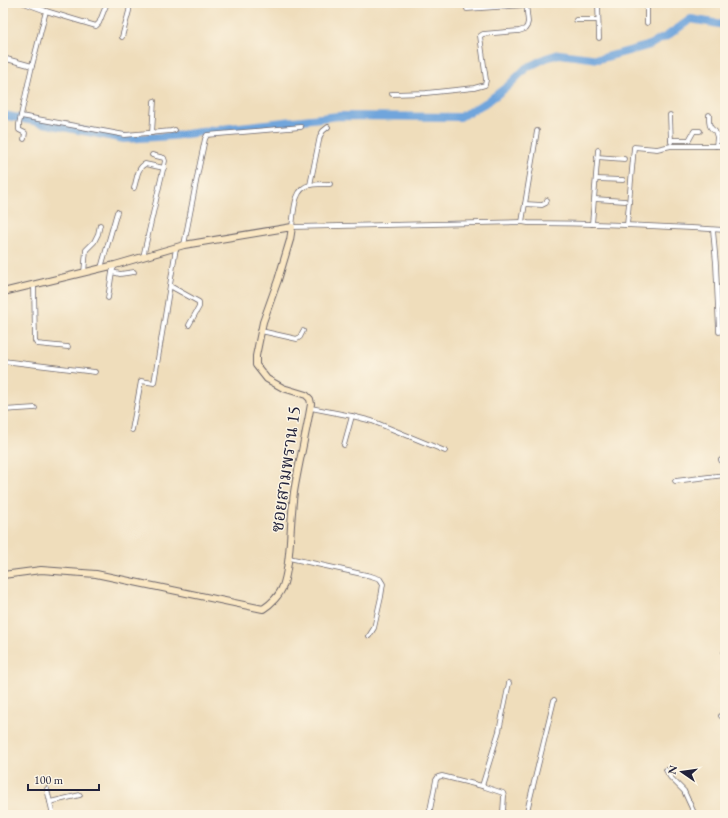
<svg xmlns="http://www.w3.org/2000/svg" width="728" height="818" viewBox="0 0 728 818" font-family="'EB Garamond','Noto Serif Thai',serif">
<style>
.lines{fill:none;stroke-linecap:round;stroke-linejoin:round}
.river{stroke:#6fa5dc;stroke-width:8}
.street-casing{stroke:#6a6368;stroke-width:5.5}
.secondary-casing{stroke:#6a6368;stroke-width:8}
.street{stroke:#fff;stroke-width:4}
.secondary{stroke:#fae7c3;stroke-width:6}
.labels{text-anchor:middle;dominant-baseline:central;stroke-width:3;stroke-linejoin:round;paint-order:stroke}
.street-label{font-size:18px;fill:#22223b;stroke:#fcf5e5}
</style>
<rect width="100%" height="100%" fill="#fcf5e5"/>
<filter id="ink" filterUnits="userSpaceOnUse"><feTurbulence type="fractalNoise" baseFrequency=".025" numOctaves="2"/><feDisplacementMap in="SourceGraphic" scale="8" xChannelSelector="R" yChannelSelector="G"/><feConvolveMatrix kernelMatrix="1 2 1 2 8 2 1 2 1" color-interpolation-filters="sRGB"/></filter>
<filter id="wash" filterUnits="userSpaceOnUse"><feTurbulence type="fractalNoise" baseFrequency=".012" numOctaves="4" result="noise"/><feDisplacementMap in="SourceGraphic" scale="16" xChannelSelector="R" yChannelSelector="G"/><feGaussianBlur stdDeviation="0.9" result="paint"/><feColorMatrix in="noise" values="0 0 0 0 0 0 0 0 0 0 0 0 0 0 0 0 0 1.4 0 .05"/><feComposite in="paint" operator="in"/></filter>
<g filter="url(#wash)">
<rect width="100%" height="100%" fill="#efddbb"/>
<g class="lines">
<path class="river" d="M 3,115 L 124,139 L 172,136 L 230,128 L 339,116 L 460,117 L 487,102 L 508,86 L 526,68 L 546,58 L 559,54 L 599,59 L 647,46 L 667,36 L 691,19 L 725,25"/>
</g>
</g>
<g filter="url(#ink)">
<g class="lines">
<defs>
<g id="street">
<path d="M 24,3 L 46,11 L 32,66 L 19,124 L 19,130 L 25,133 L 24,139"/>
<path d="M 598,3 L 599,38"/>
<path d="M 647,3 L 647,23"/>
<path d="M 467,9 L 526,5"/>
<path d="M 3,11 L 5,3"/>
<path d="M 46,11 L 96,26 L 99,23 L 107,3"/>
<path d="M 576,20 L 598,20"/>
<path d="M 122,37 L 129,11 L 130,3"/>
<path d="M 3,58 L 32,66"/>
<path d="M 392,94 L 426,93 L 474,88 L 485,85 L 486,80 L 480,36 L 483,34 L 519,31 L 525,29 L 527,26 L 528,22 L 526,3"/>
<path d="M 670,115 L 671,142"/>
<path d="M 709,115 C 709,121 708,128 715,131 L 717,137 L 716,146"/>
<path d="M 21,116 L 125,135 L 171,131 L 175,130"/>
<path d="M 152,133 L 154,101"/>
<path d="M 671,140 L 689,140 L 694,131 L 700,131"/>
<path d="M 597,157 L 624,159"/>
<path d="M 596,179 L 623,180"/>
<path d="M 330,184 C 323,184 316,184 310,185 C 293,188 294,214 292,227 L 522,222 L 528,223 C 594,223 659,226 725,230"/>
<path d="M 310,185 L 320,136 L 323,131 L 328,127"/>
<path d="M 134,188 C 137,179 137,168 145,164 L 164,168"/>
<path d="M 595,199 L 625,201"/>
<path d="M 525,204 L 542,205 L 546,203 L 547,200"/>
<path d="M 522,222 L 537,131"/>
<path d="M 592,224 L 598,150"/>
<path d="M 627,225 L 634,147 L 657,149 L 671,146 L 725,146"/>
<path d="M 713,230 L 716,264 L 719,332"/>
<path d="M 184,245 L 198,172 L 205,139 L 207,135 L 301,127"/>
<path d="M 143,257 L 165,161 L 164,158 L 152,155"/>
<path d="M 101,268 L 117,212"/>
<path d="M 112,272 L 120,274 L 134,272"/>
<path d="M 84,273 L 86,250 L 94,242 L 98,234 L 100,225"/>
<path d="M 34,285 L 35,341 L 37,344 L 68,347"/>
<path d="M 170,286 L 199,302 L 199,307 L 189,325"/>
<path d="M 108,298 L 112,272 L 115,265"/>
<path d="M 261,331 L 297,339 L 300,337 L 303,331"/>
<path d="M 3,361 L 95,372"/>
<path d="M 311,408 L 352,416 L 372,421 L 445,451"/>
<path d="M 3,410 L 35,408"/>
<path d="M 132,430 L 141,381 L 154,383 L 176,248"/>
<path d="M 344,445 L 352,416"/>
<path d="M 721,460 L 725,469"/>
<path d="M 675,481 L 725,475"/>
<path d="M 289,558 L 371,576 L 380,579 L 383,584 L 381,597 L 374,628 L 369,636"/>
<path d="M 725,650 L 724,653 L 725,656"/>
<path d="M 721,716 L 725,715"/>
<path d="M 666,770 L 670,777 L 684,791 L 695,815"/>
<path d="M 482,786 L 499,731 L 509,683"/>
<path d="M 47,789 L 53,815"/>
<path d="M 50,802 L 80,795"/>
<path d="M 429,815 L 436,780 L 438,777 L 442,776 L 482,786 L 503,793 L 504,796 L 503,812 L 503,813 L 509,815"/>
<path d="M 526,815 L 554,700"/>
</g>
<path id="secondary" d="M 3,292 L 115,265 L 184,245 L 292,227 L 290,240 L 278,280 L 263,322 L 256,356 L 256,365 L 267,379 L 283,388 L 306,395 L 310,399 L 311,404 C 306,434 299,462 294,492 C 292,508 291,525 290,541 C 289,556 288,572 283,586 C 280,595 271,604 263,609 L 96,574 L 41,570 L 3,575"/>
</defs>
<use href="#street" class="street-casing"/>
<use href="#secondary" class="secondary-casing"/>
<use href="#street" class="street"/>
<use href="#secondary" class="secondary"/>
</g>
</g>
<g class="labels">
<g class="street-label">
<text transform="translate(285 469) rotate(-82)">ซอยสามพราน 15</text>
</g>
</g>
<rect width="728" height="818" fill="none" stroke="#fcf5e5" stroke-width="16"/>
<g transform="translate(682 772) rotate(283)" stroke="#fcf5e5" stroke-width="3" paint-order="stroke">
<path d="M0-3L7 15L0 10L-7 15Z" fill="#22223b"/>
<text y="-6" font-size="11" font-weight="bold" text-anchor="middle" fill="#22223b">N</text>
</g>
<path d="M28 784v6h71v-6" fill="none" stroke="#22223b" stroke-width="2"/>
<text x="34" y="784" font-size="12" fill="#22223b" stroke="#fcf5e5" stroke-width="3" paint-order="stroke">100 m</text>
</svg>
